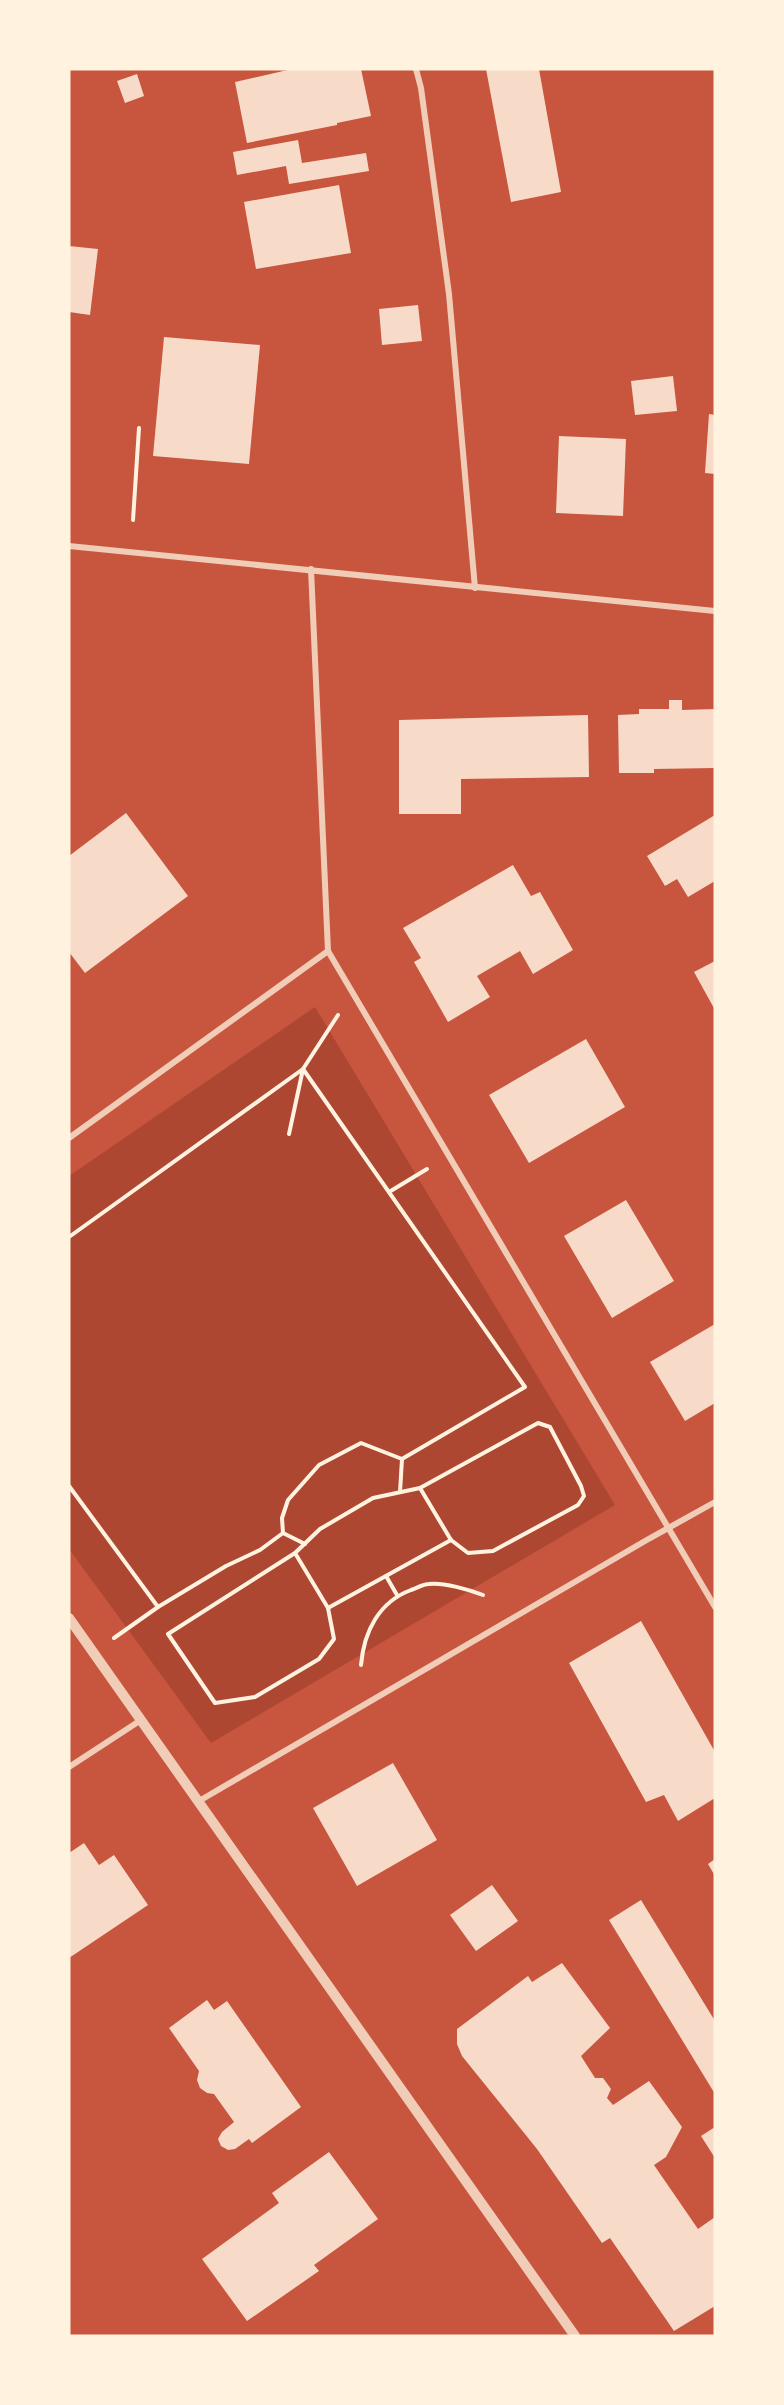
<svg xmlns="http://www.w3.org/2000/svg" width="784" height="2405" viewBox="0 0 784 2405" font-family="'DM Sans',sans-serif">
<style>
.green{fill:#ae4732}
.building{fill:#f7dbc8}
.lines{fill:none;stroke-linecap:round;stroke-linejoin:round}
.path{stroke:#fff3e0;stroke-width:4}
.minor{stroke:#f1ccb7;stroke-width:6}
.tertiary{stroke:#f1ccb7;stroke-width:10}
</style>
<rect width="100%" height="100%" fill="#c8553d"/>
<path class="green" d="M 315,1007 L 615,1505 L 211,1743 L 69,1549 L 69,1176 Z"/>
<g class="building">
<path d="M 292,69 L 361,69 L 371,116 L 337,123 L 337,125 L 247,143 L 235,82 Z"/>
<path d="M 486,69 L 539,69 L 561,192 L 511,202 Z"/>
<path d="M 137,74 L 144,96 L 125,103 L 117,81 Z"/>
<path d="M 298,140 L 302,163 L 366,153 L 369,171 L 289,184 L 286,166 L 237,175 L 233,152 Z"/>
<path d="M 339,185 L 351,253 L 256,269 L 244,202 Z"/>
<path d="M 69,246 L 98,249 L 90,315 L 69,312 Z"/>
<path d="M 418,305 L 422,341 L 382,345 L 379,309 Z"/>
<path d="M 164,337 L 260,345 L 249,464 L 153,456 Z"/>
<path d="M 673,376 L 677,411 L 635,415 L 631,381 Z"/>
<path d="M 709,414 L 715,415 L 715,474 L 705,473 Z"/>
<path d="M 559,436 L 626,439 L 623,516 L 556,513 Z"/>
<path d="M 669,700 L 682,700 L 682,710 L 715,709 L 715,768 L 654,769 L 654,773 L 619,773 L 618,715 L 639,714 L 639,709 L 669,709 Z"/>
<path d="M 588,715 L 589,777 L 461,779 L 461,814 L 399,814 L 399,720 Z"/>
<path d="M 126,813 L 188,896 L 85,973 L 69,952 L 69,856 Z"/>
<path d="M 715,815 L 715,881 L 688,897 L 677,879 L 665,886 L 647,856 Z"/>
<path d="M 513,865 L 531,896 L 540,892 L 573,950 L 533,974 L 520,951 L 477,976 L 490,997 L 448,1022 L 414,962 L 421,958 L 403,928 Z"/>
<path d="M 715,961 L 715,1010 L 694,972 Z"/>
<path d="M 586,1039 L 625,1107 L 529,1163 L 489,1095 Z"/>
<path d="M 626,1200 L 674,1281 L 612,1318 L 564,1236 Z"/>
<path d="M 715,1324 L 715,1403 L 685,1421 L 650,1362 Z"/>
<path d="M 641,1621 L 715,1752 L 715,1798 L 678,1821 L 664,1795 L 646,1802 L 569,1663 Z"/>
<path d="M 393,1763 L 437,1840 L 357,1886 L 313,1808 Z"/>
<path d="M 84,1843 L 99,1865 L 114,1855 L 148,1905 L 69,1958 L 69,1853 Z"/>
<path d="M 715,1859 L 715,1876 L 708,1864 Z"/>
<path d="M 492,1885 L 518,1921 L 476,1951 L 450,1915 Z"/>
<path d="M 641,1900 L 715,2021 L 715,2094 L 609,1920 Z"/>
<path d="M 562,1963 L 610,2028 L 581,2056 L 595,2078 L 603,2078 L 611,2089 L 607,2098 L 613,2105 L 649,2081 L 682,2127 L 666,2157 L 654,2165 L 698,2229 L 715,2217 L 715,2306 L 674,2331 L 610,2238 L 602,2243 L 537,2149 L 462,2056 L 457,2044 L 457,2029 L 528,1976 L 532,1982 Z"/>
<path d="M 207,2000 L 214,2010 L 227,2001 L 301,2107 L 252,2143 L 249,2139 L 235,2149 L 228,2150 L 221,2146 L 218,2139 L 222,2132 L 234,2122 L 214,2094 L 207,2093 L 200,2088 L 197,2080 L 199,2071 L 169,2028 Z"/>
<path d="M 715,2127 L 715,2158 L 701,2136 Z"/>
<path d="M 329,2152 L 378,2219 L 314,2265 L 319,2271 L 247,2321 L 202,2259 L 279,2203 L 272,2193 Z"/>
</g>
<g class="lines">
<g class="path">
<path d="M 133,520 L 139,428"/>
<path d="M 289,1134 L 303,1069 L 338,1015"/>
<path d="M 389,1192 L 427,1169"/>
<path d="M 69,1237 L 303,1069 L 525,1387 L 402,1459 L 361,1443 L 319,1465 L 288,1500 L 282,1518 L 283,1533 L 260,1550 L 226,1566 L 158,1607 L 114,1638"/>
<path d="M 69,1486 L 158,1607"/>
<path d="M 400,1492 L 402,1459"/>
<path d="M 283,1533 L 305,1544"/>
<path d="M 295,1553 L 328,1608 L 334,1639 L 319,1659 L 255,1697 L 215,1703 L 168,1634 L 295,1553 L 320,1529 L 373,1498 L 420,1488 L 538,1423 L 550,1427 L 581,1486 L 584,1496 L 578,1505 L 493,1551 L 468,1553 L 451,1540"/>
<path d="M 386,1576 L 397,1595"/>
<path d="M 328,1608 L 451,1540 L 420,1488"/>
<path d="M 361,1665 C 364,1631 379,1602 411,1590 C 417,1588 423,1584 429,1584 C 443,1582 470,1590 483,1595"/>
</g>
<g class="minor">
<path d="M 416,69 L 421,88 L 449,294 L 475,588"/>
<path d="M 69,546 L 715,611"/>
<path d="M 311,569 L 328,951 L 715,1607"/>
<path d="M 69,1138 L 328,951"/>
<path d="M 69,1767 L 141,1720"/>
<path d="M 199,1801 L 645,1541 L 715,1502"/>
</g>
<path class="tertiary" d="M 69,1618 L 575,2336"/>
</g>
<rect width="784" height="2405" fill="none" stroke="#fff3e0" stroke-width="141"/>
</svg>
